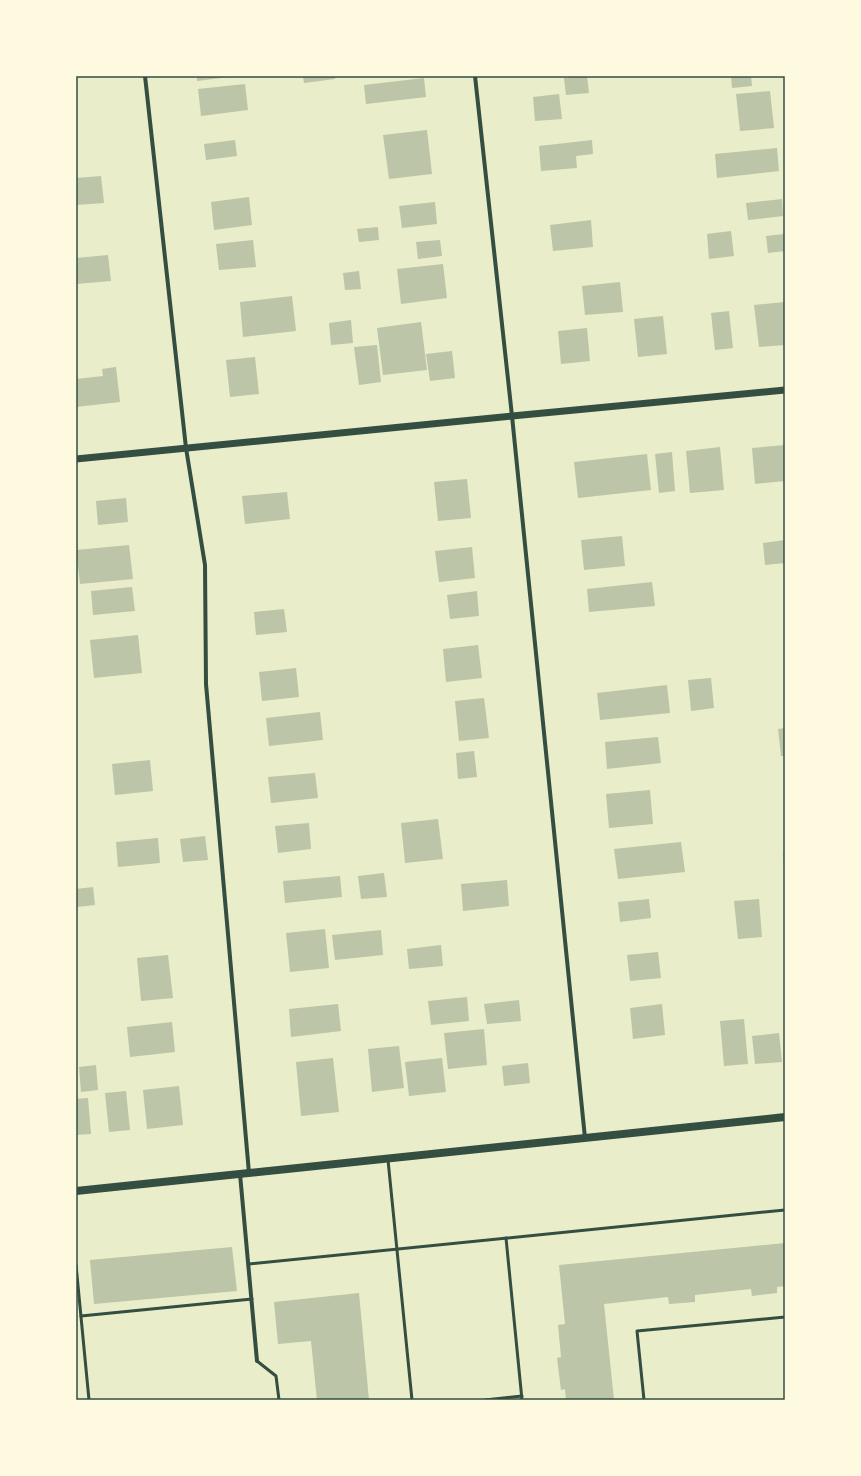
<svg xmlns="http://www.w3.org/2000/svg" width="861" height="1476" viewBox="0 0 861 1476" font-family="'Source Sans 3',sans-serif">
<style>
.building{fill:#bcc5a7}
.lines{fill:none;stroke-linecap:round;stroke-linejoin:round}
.service{stroke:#344e41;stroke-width:3}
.minor{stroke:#344e41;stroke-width:4}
.tertiary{stroke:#344e41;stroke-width:7}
.secondary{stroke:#344e41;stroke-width:8}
.neatline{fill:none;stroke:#344e41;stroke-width:1.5}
</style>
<rect width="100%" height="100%" fill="#e9edc9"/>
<g class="building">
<path d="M 197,76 L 228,76 L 229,77 L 197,81 Z"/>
<path d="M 303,76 L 335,76 L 335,79 L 304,83 Z"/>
<path d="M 582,76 L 587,76 L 589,93 L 566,95 L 564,78 Z"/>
<path d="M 731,76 L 751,76 L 752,86 L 732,88 Z"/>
<path d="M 424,78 L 426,97 L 366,104 L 364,85 Z"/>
<path d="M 245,84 L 248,110 L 201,116 L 198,89 Z"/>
<path d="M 770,91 L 774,128 L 740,131 L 736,94 Z"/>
<path d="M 559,94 L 562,119 L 535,121 L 533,97 Z"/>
<path d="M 427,130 L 432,174 L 389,179 L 383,135 Z"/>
<path d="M 235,140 L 237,156 L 206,160 L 204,144 Z"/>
<path d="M 592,140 L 593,154 L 576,156 L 577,168 L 541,171 L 539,146 Z"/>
<path d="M 777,148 L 779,171 L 717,178 L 715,154 Z"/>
<path d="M 101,176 L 104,203 L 76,205 L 76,178 Z"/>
<path d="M 249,197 L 252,225 L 214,230 L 211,202 Z"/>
<path d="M 782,199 L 783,216 L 748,220 L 746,203 Z"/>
<path d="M 435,202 L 437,224 L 402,228 L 399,206 Z"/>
<path d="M 591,220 L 593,247 L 553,251 L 550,225 Z"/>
<path d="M 378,227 L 379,240 L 359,242 L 357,229 Z"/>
<path d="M 731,231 L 734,256 L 709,259 L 707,234 Z"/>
<path d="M 784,234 L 785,251 L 768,253 L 766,236 Z"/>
<path d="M 253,240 L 256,267 L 219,270 L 216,244 Z"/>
<path d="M 440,240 L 442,256 L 418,259 L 416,242 Z"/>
<path d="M 108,255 L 111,281 L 76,284 L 76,258 Z"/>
<path d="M 443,264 L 447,298 L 401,304 L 397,269 Z"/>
<path d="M 359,271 L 361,289 L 345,290 L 343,273 Z"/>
<path d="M 620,282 L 623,312 L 585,315 L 582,286 Z"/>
<path d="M 292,296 L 296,331 L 243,337 L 240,302 Z"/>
<path d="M 785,302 L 785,345 L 759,347 L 754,305 Z"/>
<path d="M 729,311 L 733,348 L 715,350 L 711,313 Z"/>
<path d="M 663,316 L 667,354 L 638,357 L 634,319 Z"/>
<path d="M 351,320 L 353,343 L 331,345 L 329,323 Z"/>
<path d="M 421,322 L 427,370 L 383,375 L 377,328 Z"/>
<path d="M 587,328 L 590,361 L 561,364 L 558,331 Z"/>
<path d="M 377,345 L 381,382 L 359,385 L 354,347 Z"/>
<path d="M 452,351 L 455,378 L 430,381 L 426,354 Z"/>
<path d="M 255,357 L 259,394 L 230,397 L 226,360 Z"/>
<path d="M 116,367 L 120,402 L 76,407 L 76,379 L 103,376 L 102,369 Z"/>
<path d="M 785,445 L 785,481 L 755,484 L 752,448 Z"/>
<path d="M 720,447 L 724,490 L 690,493 L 686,451 Z"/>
<path d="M 672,452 L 675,491 L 659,493 L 655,454 Z"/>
<path d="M 647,454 L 651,490 L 578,498 L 574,462 Z"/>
<path d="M 467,479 L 471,518 L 438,521 L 434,482 Z"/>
<path d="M 287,492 L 290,519 L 245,524 L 242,496 Z"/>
<path d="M 126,498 L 128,522 L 98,525 L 96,501 Z"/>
<path d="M 622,536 L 625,566 L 584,570 L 581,540 Z"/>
<path d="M 785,540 L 785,563 L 765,565 L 763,543 Z"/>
<path d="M 129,545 L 133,579 L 80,584 L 76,550 Z"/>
<path d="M 472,547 L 475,578 L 439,582 L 435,551 Z"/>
<path d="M 652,582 L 655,606 L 589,612 L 587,589 Z"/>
<path d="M 132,587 L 135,611 L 93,615 L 91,591 Z"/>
<path d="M 477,591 L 479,616 L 450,619 L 447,595 Z"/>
<path d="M 284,609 L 287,632 L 256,635 L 254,612 Z"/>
<path d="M 138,635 L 142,673 L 94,678 L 90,640 Z"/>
<path d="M 478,645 L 482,678 L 446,682 L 443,649 Z"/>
<path d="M 296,668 L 299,697 L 262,701 L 259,672 Z"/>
<path d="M 711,678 L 714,708 L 691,711 L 688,680 Z"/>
<path d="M 667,685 L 670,713 L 600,720 L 597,693 Z"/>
<path d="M 484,698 L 489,738 L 459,741 L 455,701 Z"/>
<path d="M 320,712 L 323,740 L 269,746 L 266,718 Z"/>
<path d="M 785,728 L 785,756 L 781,756 L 778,729 Z"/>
<path d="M 658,737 L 661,763 L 607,769 L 605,742 Z"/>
<path d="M 474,751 L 477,777 L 458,779 L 456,753 Z"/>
<path d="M 150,760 L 153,791 L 115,795 L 112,764 Z"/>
<path d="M 315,773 L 318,798 L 271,803 L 268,777 Z"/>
<path d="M 650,790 L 653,824 L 609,828 L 606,794 Z"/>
<path d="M 438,819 L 443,859 L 405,863 L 401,823 Z"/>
<path d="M 309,823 L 311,849 L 278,853 L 275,826 Z"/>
<path d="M 205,836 L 208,860 L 183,862 L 180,839 Z"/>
<path d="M 158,838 L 160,863 L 118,867 L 116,842 Z"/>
<path d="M 681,842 L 685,872 L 618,879 L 614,849 Z"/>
<path d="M 785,852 L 785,865 L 784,865 L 783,853 Z"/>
<path d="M 384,873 L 387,897 L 361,899 L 358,876 Z"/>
<path d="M 340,876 L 342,897 L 285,903 L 283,881 Z"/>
<path d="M 507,880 L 509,906 L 463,911 L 461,884 Z"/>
<path d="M 93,887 L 95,905 L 77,907 L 76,889 Z"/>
<path d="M 649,899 L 651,918 L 620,922 L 618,902 Z"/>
<path d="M 759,899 L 762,937 L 738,939 L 734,901 Z"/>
<path d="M 325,929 L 329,968 L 290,972 L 286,933 Z"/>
<path d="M 381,930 L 383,955 L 335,960 L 332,935 Z"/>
<path d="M 441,945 L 443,966 L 409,969 L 407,949 Z"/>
<path d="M 658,952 L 661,978 L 630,981 L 627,955 Z"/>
<path d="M 168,955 L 173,998 L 141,1001 L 137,958 Z"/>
<path d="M 467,997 L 469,1021 L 431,1025 L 428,1001 Z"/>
<path d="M 519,1000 L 521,1021 L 487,1024 L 484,1004 Z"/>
<path d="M 338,1004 L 341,1031 L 291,1037 L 289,1009 Z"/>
<path d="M 662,1004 L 665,1035 L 633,1039 L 630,1008 Z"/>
<path d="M 744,1019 L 748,1064 L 724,1066 L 720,1021 Z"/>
<path d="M 172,1022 L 175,1052 L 130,1057 L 127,1027 Z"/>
<path d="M 484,1029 L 487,1065 L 448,1069 L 444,1033 Z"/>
<path d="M 779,1033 L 782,1062 L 755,1064 L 752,1036 Z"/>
<path d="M 399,1046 L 404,1088 L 372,1092 L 368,1049 Z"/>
<path d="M 333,1058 L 339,1112 L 301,1116 L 296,1062 Z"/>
<path d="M 442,1058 L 446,1092 L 409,1096 L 405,1062 Z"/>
<path d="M 528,1063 L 530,1083 L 504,1086 L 502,1066 Z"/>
<path d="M 96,1065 L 98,1090 L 81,1092 L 79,1067 Z"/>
<path d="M 179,1086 L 183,1125 L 147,1129 L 143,1090 Z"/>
<path d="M 126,1091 L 130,1130 L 109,1132 L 105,1093 Z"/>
<path d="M 88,1098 L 91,1134 L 76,1135 L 76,1099 Z"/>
<path d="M 785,1243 L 785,1286 L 777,1287 L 777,1293 L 752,1296 L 751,1289 L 695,1295 L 695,1302 L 669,1304 L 668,1297 L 604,1304 L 614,1400 L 566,1400 L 565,1389 L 561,1390 L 557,1358 L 561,1357 L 558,1325 L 565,1324 L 559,1265 Z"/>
<path d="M 232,1247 L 237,1291 L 94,1304 L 90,1260 Z"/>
<path d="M 359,1293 L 369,1400 L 317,1400 L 311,1341 L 278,1344 L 274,1302 Z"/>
</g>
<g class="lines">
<g class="service">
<path d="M 388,1160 L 412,1400"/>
<path d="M 506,1238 L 522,1400"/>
<path d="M 249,1264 L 785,1210"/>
<path d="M 76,1265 L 89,1400"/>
<path d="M 81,1316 L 252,1299"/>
<path d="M 257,1361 L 276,1376 L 279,1400"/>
<path d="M 485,1400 L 522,1396"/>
<path d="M 644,1400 L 637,1331 L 785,1317"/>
</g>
<g class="minor">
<path d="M 145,76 L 186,448 L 205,565 L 206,684 L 249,1173"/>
<path d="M 475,76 L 512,416 L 585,1138"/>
<path d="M 240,1174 L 257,1361"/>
</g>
<path class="tertiary" d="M 76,459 L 512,416 L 785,390"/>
<path class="secondary" d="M 76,1191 L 785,1117"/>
</g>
<rect width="861" height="1476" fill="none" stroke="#fefae0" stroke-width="154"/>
<rect x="77" y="77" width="707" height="1322" class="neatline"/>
</svg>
